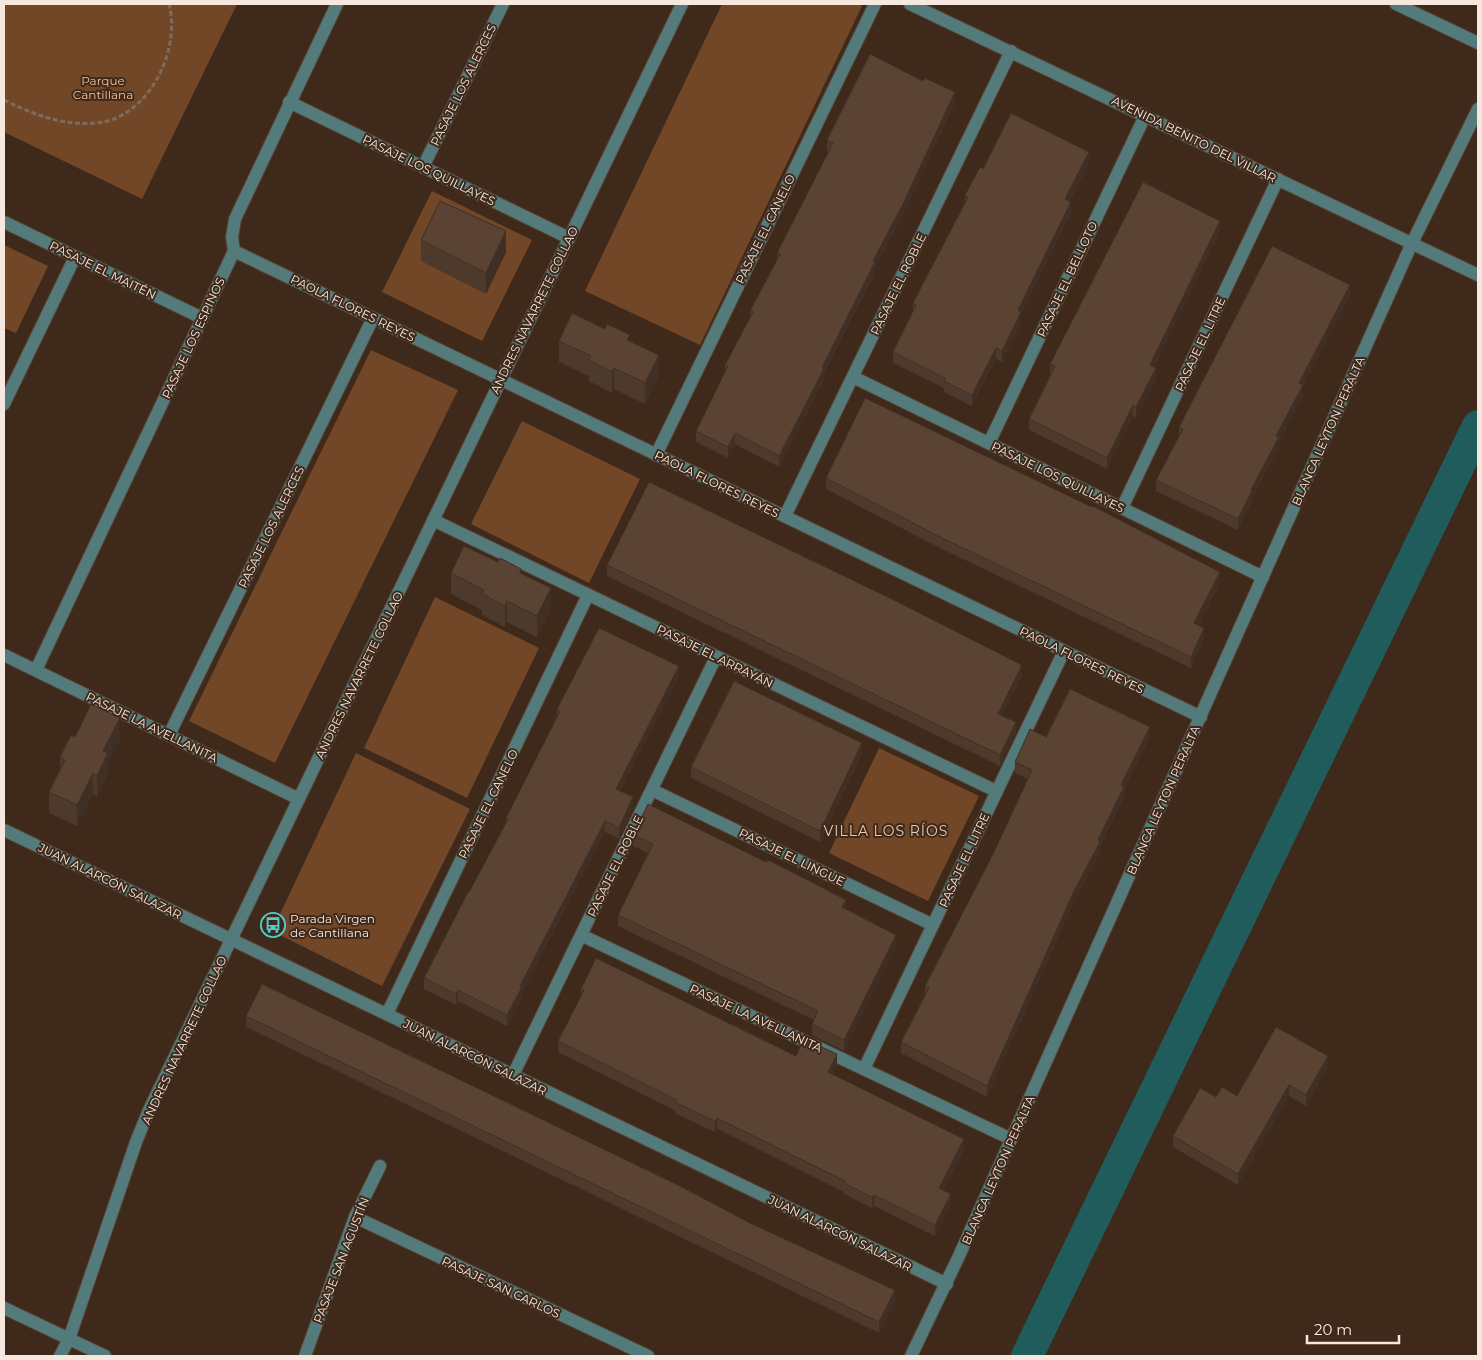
<svg xmlns="http://www.w3.org/2000/svg" width="1482" height="1360" viewBox="0 0 1482 1360" font-family="Montserrat,sans-serif">
<style>
.green{fill:#714728}
.lines{fill:none;stroke-linecap:round;stroke-linejoin:round}
.canal{stroke:#215c5c;stroke-width:32}
.minor-casing{stroke:#594436;stroke-width:14}
.path{stroke:#7e6b5e;stroke-width:3;stroke-dasharray:5 2.5;stroke-linecap:butt}
.minor{stroke:#537b7b;stroke-width:12}
.wall{fill:#4d3a2c}
.shaded-wall{fill:#3f2f24}
.building{fill:#5a4333;stroke:#3f2f24}
.labels{text-anchor:middle;dominant-baseline:central;stroke-width:4;stroke-linejoin:round;paint-order:stroke}
.park-label{font-size:12px;fill:#f4bf9b;stroke:#3f291a}
.street-label{font-size:12px;fill:#f7e8df;stroke:#3f291a}
.poi-label{font-size:12px;fill:#f7e8df;stroke:#3f291a;text-anchor:start}
.neighbourhood-label{font-size:14px;letter-spacing:1px;fill:#e6cab7;stroke:#3f291a}
</style>
<rect width="100%" height="100%" fill="#3f291a"/>
<g class="green">
<path d="M 4,4 L 237,4 L 142,199 L 4,132 Z"/>
<path d="M 722,4 L 858,4 L 862,6 L 700,345 L 585,291 Z"/>
<path d="M 432,191 L 532,240 L 482,341 L 382,292 Z"/>
<path d="M 4,245 L 48,266 L 16,333 L 4,328 Z"/>
<path d="M 371,350 L 458,390 L 275,763 L 189,721 Z"/>
<path d="M 522,421 L 640,479 L 589,583 L 471,524 Z"/>
<path d="M 435,597 L 539,648 L 467,798 L 364,748 Z"/>
<path d="M 879,748 L 979,796 L 928,901 L 829,853 Z"/>
<path d="M 356,753 L 470,809 L 382,986 L 272,931 Z"/>
</g>
<g class="lines">
<path class="canal" d="M 1027,1356 L 1478,426"/>
<defs>
<g id="minor">
<path d="M 910,4 L 1478,275"/>
<path d="M 1396,4 L 1478,43"/>
<path d="M 289,102 L 569,238"/>
<path d="M 423,167 L 503,4"/>
<path d="M 4,222 L 202,318"/>
<path d="M 234,251 L 1201,717"/>
<path d="M 853,377 L 1263,577"/>
<path d="M 4,404 L 75,257"/>
<path d="M 989,443 L 1145,116"/>
<path d="M 656,455 L 875,4"/>
<path d="M 1122,508 L 1278,179"/>
<path d="M 785,516 L 1011,51"/>
<path d="M 433,520 L 996,791"/>
<path d="M 4,655 L 299,799"/>
<path d="M 36,670 L 234,251 L 232,237 L 235,219 L 337,4"/>
<path d="M 169,735 L 373,318"/>
<path d="M 652,790 L 933,925"/>
<path d="M 4,830 L 947,1284"/>
<path d="M 581,935 L 1011,1139"/>
<path d="M 387,1014 L 588,595"/>
<path d="M 864,1069 L 1064,651"/>
<path d="M 513,1075 L 716,657"/>
<path d="M 355,1217 L 648,1356"/>
<path d="M 4,1308 L 105,1356"/>
<path d="M 60,1356 L 69,1339 L 136,1142 L 149,1110 L 682,4"/>
<path d="M 305,1356 L 355,1217 L 380,1166"/>
<path d="M 911,1356 L 959,1256 L 1412,243 L 1478,109"/>
</g>
</defs>
<use href="#minor" class="minor-casing"/>
<path class="path" d="M 4,100 C 34,115 68,128 103,122 C 151,113 181,48 169,4"/>
<use href="#minor" class="minor"/>
</g>
<g class="wall">
<path d="M 955,103 L 902,217 L 875,268 L 875,273 L 824,374 L 824,380 L 779,467 L 735,444 L 728,458 L 696,442 L 696,431 L 725,372 L 725,365 L 750,317 L 750,311 L 777,259 L 777,253 L 829,152 L 827,151 L 827,140 Z"/>
<path d="M 1089,163 L 1070,201 L 1071,213 L 1021,315 L 1021,323 L 1002,362 L 996,359 L 972,406 L 944,392 L 944,388 L 893,363 L 893,352 L 913,312 L 913,303 L 965,202 L 965,195 L 983,169 Z"/>
<path d="M 1220,232 L 1154,367 L 1156,379 L 1136,418 L 1133,416 L 1107,469 L 1029,430 L 1029,419 L 1051,375 L 1050,375 L 1050,364 Z"/>
<path d="M 421,240 L 506,252 L 486,294 L 421,261 Z"/>
<path d="M 1350,296 L 1303,386 L 1303,396 L 1279,443 L 1279,448 L 1252,498 L 1252,502 L 1238,530 L 1156,491 L 1156,480 L 1179,437 L 1179,427 Z"/>
<path d="M 559,341 L 630,341 L 659,376 L 645,404 L 614,389 L 612,393 L 589,381 L 589,376 L 559,362 Z"/>
<path d="M 826,478 L 1220,583 L 1199,625 L 1204,639 L 1191,668 L 938,547 L 826,489 Z"/>
<path d="M 607,565 L 1022,676 L 1002,716 L 1016,733 L 1000,766 L 607,576 Z"/>
<path d="M 451,573 L 521,574 L 551,609 L 537,637 L 507,622 L 505,627 L 482,615 L 482,610 L 451,594 Z"/>
<path d="M 679,677 L 620,791 L 633,808 L 619,839 L 605,832 L 522,993 L 522,998 L 507,1026 L 458,1001 L 456,1005 L 424,989 L 424,978 L 506,823 L 506,818 L 557,716 L 557,709 Z"/>
<path d="M 75,737 L 120,739 L 108,762 L 108,774 L 97,797 L 93,794 L 77,826 L 49,813 L 49,792 L 60,769 L 60,757 Z"/>
<path d="M 1046,737 L 1150,738 L 1124,790 L 1124,798 L 1100,847 L 1100,853 L 1074,902 L 987,1097 L 901,1053 L 901,1042 L 925,994 L 925,986 L 993,854 L 1028,779 L 1015,773 L 1015,762 Z"/>
<path d="M 862,754 L 820,842 L 691,778 L 691,767 Z"/>
<path d="M 633,835 L 846,909 L 896,946 L 844,1051 L 812,1035 L 812,1024 L 814,1020 L 618,926 L 618,915 L 648,853 L 633,846 Z"/>
<path d="M 581,989 L 796,1056 L 837,1065 L 832,1074 L 964,1150 L 944,1190 L 951,1205 L 935,1236 L 874,1206 L 872,1208 L 844,1194 L 844,1192 L 717,1129 L 715,1132 L 676,1114 L 676,1111 L 558,1052 L 558,1041 L 581,996 Z"/>
<path d="M 246,1016 L 895,1301 L 879,1333 L 246,1027 Z"/>
<path d="M 1328,1067 L 1306,1106 L 1289,1096 L 1238,1185 L 1173,1147 L 1173,1136 L 1216,1097 L 1237,1096 Z"/>
</g>
<g class="shaded-wall">
<path d="M 955,92 L 955,103 L 902,217 L 875,268 L 875,273 L 824,374 L 824,380 L 779,467 L 779,456 Z"/>
<path d="M 1089,152 L 1089,163 L 1065,210 L 1065,199 Z"/>
<path d="M 1071,202 L 1071,213 L 1021,315 L 1021,323 L 1002,362 L 1002,351 L 1018,310 Z"/>
<path d="M 1220,221 L 1220,232 L 1150,376 L 1150,365 Z"/>
<path d="M 506,231 L 506,252 L 486,294 L 486,273 Z"/>
<path d="M 1350,285 L 1350,296 L 1303,386 L 1303,396 L 1279,443 L 1279,448 L 1252,498 L 1252,502 L 1238,530 L 1238,519 L 1276,436 L 1299,383 Z"/>
<path d="M 996,348 L 996,359 L 972,406 L 972,395 Z"/>
<path d="M 659,355 L 659,376 L 645,404 L 645,383 Z"/>
<path d="M 614,368 L 614,389 L 612,393 L 612,372 Z"/>
<path d="M 1156,368 L 1156,379 L 1136,418 L 1136,407 Z"/>
<path d="M 1133,405 L 1133,416 L 1107,469 L 1107,458 Z"/>
<path d="M 735,433 L 735,444 L 728,458 L 728,447 Z"/>
<path d="M 1220,572 L 1220,583 L 1194,634 L 1194,623 Z"/>
<path d="M 551,588 L 551,609 L 537,637 L 537,616 Z"/>
<path d="M 507,601 L 507,622 L 505,627 L 505,606 Z"/>
<path d="M 1204,628 L 1204,639 L 1191,668 L 1191,657 Z"/>
<path d="M 1022,665 L 1022,676 L 998,725 L 998,714 Z"/>
<path d="M 679,666 L 679,677 L 616,800 L 616,789 Z"/>
<path d="M 120,718 L 120,739 L 108,762 L 108,774 L 97,797 L 97,776 L 103,751 Z"/>
<path d="M 1016,722 L 1016,733 L 1000,766 L 1000,755 Z"/>
<path d="M 1150,727 L 1150,738 L 1124,790 L 1124,798 L 1100,847 L 1100,853 L 1074,902 L 987,1097 L 987,1086 L 1074,891 L 1098,840 L 1121,785 Z"/>
<path d="M 862,743 L 862,754 L 820,842 L 820,831 Z"/>
<path d="M 93,773 L 93,794 L 77,826 L 77,805 Z"/>
<path d="M 633,797 L 633,808 L 619,839 L 619,828 Z"/>
<path d="M 605,821 L 605,832 L 522,993 L 522,998 L 507,1026 L 507,1015 L 520,986 Z"/>
<path d="M 846,900 L 846,911 L 842,907 Z"/>
<path d="M 896,935 L 896,946 L 844,1051 L 844,1040 Z"/>
<path d="M 458,990 L 458,1001 L 456,1005 L 456,994 Z"/>
<path d="M 837,1054 L 837,1065 L 828,1083 L 828,1072 Z"/>
<path d="M 1328,1056 L 1328,1067 L 1306,1106 L 1306,1095 Z"/>
<path d="M 1289,1085 L 1289,1096 L 1238,1185 L 1238,1174 Z"/>
<path d="M 717,1118 L 717,1129 L 715,1132 L 715,1121 Z"/>
<path d="M 964,1139 L 964,1150 L 939,1199 L 939,1188 Z"/>
<path d="M 951,1194 L 951,1205 L 935,1236 L 935,1225 Z"/>
<path d="M 874,1195 L 874,1206 L 872,1208 L 872,1197 Z"/>
<path d="M 895,1290 L 895,1301 L 879,1333 L 879,1322 Z"/>
</g>
<g class="building">
<path d="M 870,54 L 923,81 L 925,78 L 955,92 L 902,206 L 873,261 L 875,262 L 822,368 L 824,369 L 779,456 L 735,433 L 728,447 L 696,431 L 728,366 L 725,365 L 753,312 L 750,311 L 780,254 L 777,253 L 833,143 L 827,140 Z"/>
<path d="M 1011,113 L 1089,152 L 1065,199 L 1071,202 L 1018,310 L 1021,312 L 1002,351 L 996,348 L 972,395 L 944,381 L 945,378 L 893,352 L 916,305 L 913,303 L 968,197 L 965,195 L 980,167 L 983,169 Z"/>
<path d="M 1143,182 L 1220,221 L 1150,365 L 1156,368 L 1136,407 L 1133,405 L 1107,458 L 1029,419 L 1055,366 L 1050,364 Z"/>
<path d="M 440,201 L 506,231 L 486,273 L 421,240 Z"/>
<path d="M 1272,246 L 1350,285 L 1299,383 L 1303,385 L 1276,436 L 1279,437 L 1251,490 L 1252,491 L 1238,519 L 1156,480 L 1183,429 L 1179,427 Z"/>
<path d="M 572,313 L 605,329 L 607,324 L 630,335 L 627,340 L 659,355 L 645,383 L 614,368 L 612,372 L 589,360 L 591,356 L 559,341 Z"/>
<path d="M 865,398 L 1092,507 L 1093,506 L 1220,572 L 1194,623 L 1204,628 L 1191,657 L 938,536 L 826,478 Z"/>
<path d="M 649,482 L 896,601 L 1022,665 L 998,714 L 1016,722 L 1000,755 L 607,565 Z"/>
<path d="M 464,546 L 498,562 L 500,558 L 521,569 L 520,573 L 551,588 L 537,616 L 507,601 L 505,606 L 482,594 L 484,590 L 451,573 Z"/>
<path d="M 599,628 L 679,666 L 616,789 L 633,797 L 619,828 L 605,821 L 520,986 L 522,987 L 507,1015 L 458,990 L 456,994 L 424,978 L 468,892 L 469,892 L 508,819 L 506,818 L 560,711 L 557,709 Z"/>
<path d="M 734,681 L 862,743 L 820,831 L 691,767 Z"/>
<path d="M 1070,689 L 1150,727 L 1121,785 L 1124,787 L 1098,840 L 1100,842 L 1074,891 L 987,1086 L 901,1042 L 929,988 L 925,986 L 993,854 L 1032,770 L 1015,762 L 1030,729 L 1046,737 Z"/>
<path d="M 91,704 L 120,718 L 103,751 L 108,753 L 97,776 L 93,773 L 77,805 L 49,792 L 65,760 L 60,757 L 71,735 L 75,737 Z"/>
<path d="M 648,804 L 766,862 L 768,860 L 798,875 L 846,900 L 842,907 L 896,935 L 844,1040 L 812,1024 L 818,1011 L 618,915 L 653,844 L 633,835 Z"/>
<path d="M 596,958 L 796,1056 L 804,1039 L 837,1054 L 828,1072 L 964,1139 L 939,1188 L 951,1194 L 935,1225 L 874,1195 L 872,1197 L 844,1183 L 845,1181 L 717,1118 L 715,1121 L 676,1103 L 677,1100 L 558,1041 L 584,990 L 581,989 Z"/>
<path d="M 262,984 L 680,1186 L 750,1223 L 895,1290 L 879,1322 L 246,1016 Z"/>
<path d="M 1276,1027 L 1328,1056 L 1306,1095 L 1289,1085 L 1238,1174 L 1173,1136 L 1200,1088 L 1216,1097 L 1222,1087 L 1237,1096 Z"/>
</g>
<defs>
<symbol id="bus-ring" viewBox="-11 -11 22 22"><circle r="9.5" fill="#3f291a" stroke="#52cdce" stroke-width="1.5"/><path d="M-5-6H5V4H4V6H2V4H-2V6H-4V4H-5ZM-3.5-4V0h7V-4ZM-3.5 1.2v1.5H-2V1.2ZM2 1.2v1.5H3.5V1.2Z" fill="#52cdce"/></symbol>
</defs>
<g fill-rule="evenodd">
<use href="#bus-ring" x="259" y="911" width="28" height="28"/>
</g>
<g class="labels">
<g class="park-label">
<text x="103" y="80">Parque<tspan x="103" dy="14">Cantillana</tspan></text>
</g>
<g class="street-label">
<text transform="translate(463 85) rotate(-64)">PASAJE LOS ALERCES</text>
<text transform="translate(1194 139) rotate(26)">AVENIDA BENITO DEL VILLAR</text>
<text transform="translate(429 170) rotate(26)">PASAJE LOS QUILLAYES</text>
<text transform="translate(765 229) rotate(-64)">PASAJE EL CANELO</text>
<text transform="translate(103 270) rotate(26)">PASAJE EL MAITÉN</text>
<text transform="translate(1067 279) rotate(-65)">PASAJE EL BELLOTO</text>
<text transform="translate(898 284) rotate(-64)">PASAJE EL ROBLE</text>
<text transform="translate(353 308) rotate(26)">PAOLA FLORES REYES</text>
<text transform="translate(534 310) rotate(-64)">ANDRES NAVARRETE COLLAO</text>
<text transform="translate(193 338) rotate(-65)">PASAJE LOS ESPINOS</text>
<text transform="translate(1200 344) rotate(-65)">PASAJE EL LITRE</text>
<text transform="translate(1328 431) rotate(-66)">BLANCA LEYTON PERALTA</text>
<text transform="translate(1058 477) rotate(26)">PASAJE LOS QUILLAYES</text>
<text transform="translate(717 484) rotate(26)">PAOLA FLORES REYES</text>
<text transform="translate(271 527) rotate(-64)">PASAJE LOS ALERCES</text>
<text transform="translate(715 656) rotate(26)">PASAJE EL ARRAYÁN</text>
<text transform="translate(1082 660) rotate(26)">PAOLA FLORES REYES</text>
<text transform="translate(359 675) rotate(-64)">ANDRES NAVARRETE COLLAO</text>
<text transform="translate(152 727) rotate(26)">PASAJE LA AVELLANITA</text>
<text transform="translate(1163 800) rotate(-66)">BLANCA LEYTON PERALTA</text>
<text transform="translate(488 804) rotate(-64)">PASAJE EL CANELO</text>
<text transform="translate(792 857) rotate(26)">PASAJE EL LINGUE</text>
<text transform="translate(964 860) rotate(-65)">PASAJE EL LITRE</text>
<text transform="translate(615 866) rotate(-64)">PASAJE EL ROBLE</text>
<text transform="translate(110 881) rotate(26)">JUAN ALARCÓN SALAZAR</text>
<text transform="translate(756 1018) rotate(25)">PASAJE LA AVELLANITA</text>
<text transform="translate(184 1040) rotate(-65)">ANDRES NAVARRETE COLLAO</text>
<text transform="translate(475 1057) rotate(26)">JUAN ALARCÓN SALAZAR</text>
<text transform="translate(998 1170) rotate(-66)">BLANCA LEYTON PERALTA</text>
<text transform="translate(840 1233) rotate(26)">JUAN ALARCÓN SALAZAR</text>
<text transform="translate(341 1260) rotate(-69)">PASAJE SAN AGUSTÍN</text>
<text transform="translate(501 1287) rotate(25)">PASAJE SAN CARLOS</text>
</g>
<g class="poi-label">
<text x="290" y="918">Parada Virgen<tspan x="290" dy="14">de Cantillana</tspan></text>
</g>
<g class="neighbourhood-label">
<text x="886" y="831">VILLA LOS RÍOS</text>
</g>
</g>
<rect width="1482" height="1360" fill="none" stroke="#f7e8df" stroke-width="10"/>
<path d="M1307 1335v8h92v-8" fill="none" stroke="#f7e8df" stroke-width="2.5"/>
<text x="1314" y="1335" font-size="15" fill="#f7e8df" stroke="#3f291a" stroke-width="4" paint-order="stroke">20 m</text>
</svg>
